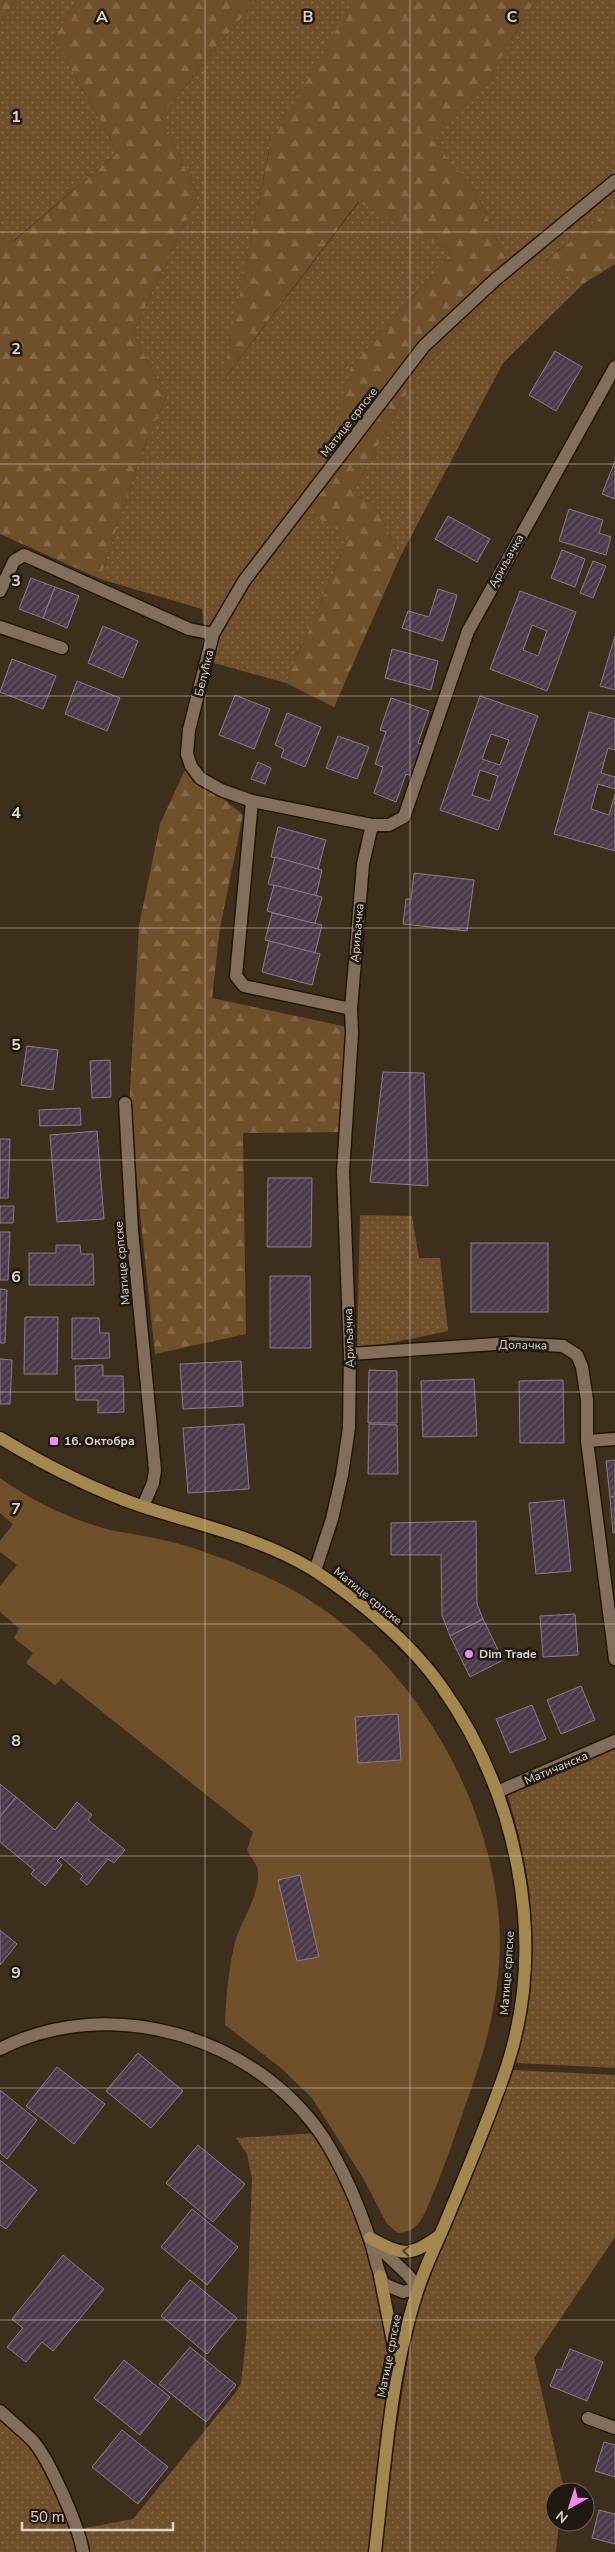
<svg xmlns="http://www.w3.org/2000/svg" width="615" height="2552" viewBox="0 0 615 2552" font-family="'Nunito Sans',sans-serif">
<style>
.grass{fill:url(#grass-dots)}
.forest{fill:url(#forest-firs)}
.green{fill:#70502b}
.building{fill:url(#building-hatch);stroke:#8e7a8d;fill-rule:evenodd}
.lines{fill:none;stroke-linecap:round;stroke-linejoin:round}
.minor-casing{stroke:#241605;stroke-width:15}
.major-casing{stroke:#241605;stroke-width:15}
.minor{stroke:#816e5b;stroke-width:12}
.major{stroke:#a2874e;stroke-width:12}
.oneway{stroke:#534429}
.grid{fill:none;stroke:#ded4c9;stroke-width:1;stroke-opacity:0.55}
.poi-dot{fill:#f08bf6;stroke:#1f1810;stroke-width:2}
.labels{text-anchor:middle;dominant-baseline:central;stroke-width:5;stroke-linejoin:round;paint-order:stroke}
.street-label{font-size:12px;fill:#ded4c9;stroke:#1f1810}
.poi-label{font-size:12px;font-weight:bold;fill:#ded4c9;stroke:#1f1810;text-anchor:start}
.grid-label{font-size:16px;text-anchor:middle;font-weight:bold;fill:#ded4c9;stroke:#1f1810;stroke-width:5;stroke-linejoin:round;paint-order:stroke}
</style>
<defs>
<pattern id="grass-dots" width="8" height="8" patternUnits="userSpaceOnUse" patternTransform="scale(1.25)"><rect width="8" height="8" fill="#70502b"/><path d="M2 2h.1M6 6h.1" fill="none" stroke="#846848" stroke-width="1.8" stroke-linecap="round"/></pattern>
<pattern id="forest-firs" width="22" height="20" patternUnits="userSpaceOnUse" patternTransform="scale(1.25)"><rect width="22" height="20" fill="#70502b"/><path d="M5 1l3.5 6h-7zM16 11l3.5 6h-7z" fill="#846848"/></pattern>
<pattern id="building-hatch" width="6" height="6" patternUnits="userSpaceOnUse" patternTransform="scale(1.25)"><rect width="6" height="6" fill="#4c3a4b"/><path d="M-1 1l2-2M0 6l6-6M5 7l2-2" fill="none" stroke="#655664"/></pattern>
</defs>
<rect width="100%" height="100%" fill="#3e2e1c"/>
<g class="grass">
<path d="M 16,0 L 77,0 L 54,39 L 118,152 L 13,241 L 0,232 L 0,23 Z"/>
<path d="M 256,0 L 354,0 L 269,150 L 223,381 L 359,202 L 452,252 L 351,367 L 349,537 L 286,683 L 207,661 L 202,609 L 100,579 L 138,463 L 166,397 L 133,333 L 198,195 L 161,116 Z"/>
<path d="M 537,0 L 615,0 L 615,201 L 594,224 L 544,261 L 583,284 L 503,363 L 400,557 L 375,504 L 352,494 L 414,379 L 513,274 L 477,195 L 431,140 L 488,82 L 527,12 Z"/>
<path d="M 360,1215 L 412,1216 L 419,1258 L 440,1258 L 448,1331 L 357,1350 Z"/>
<path d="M 615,1743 L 615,2068 L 516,2063 C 541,1964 537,1888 506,1790 Z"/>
<path d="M 513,2070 L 615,2075 L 615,2237 L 534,2358 L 563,2485 L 562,2492 L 555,2492 L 555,2522 L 559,2522 L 556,2552 L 381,2552 L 395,2439 L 411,2337 L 424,2293 Z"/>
<path d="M 317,2133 L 359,2219 L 374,2272 L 393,2368 L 369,2552 L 0,2552 L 0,2412 L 28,2437 L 75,2530 L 133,2519 L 236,2392 L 241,2383 L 246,2340 L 252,2179 L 247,2154 L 236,2138 Z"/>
</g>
<g class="forest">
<path d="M 0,0 L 16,0 L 0,23 Z"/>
<path d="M 77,0 L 256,0 L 161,116 L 198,195 L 133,333 L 166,397 L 138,463 L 100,579 L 0,534 L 0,232 L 14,241 L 118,152 L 54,39 Z"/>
<path d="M 354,0 L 537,0 L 527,12 L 488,82 L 432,140 L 477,195 L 513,274 L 414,379 L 352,494 L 375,504 L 400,557 L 334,707 L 286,683 L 349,537 L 313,515 L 351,367 L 452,252 L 358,202 L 222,382 L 271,142 Z"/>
<path d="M 615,201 L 615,264 L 583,284 L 543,262 L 594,224 Z"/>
<path d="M 190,759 L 204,783 L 243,815 L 220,928 L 212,998 L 347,1027 L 341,1132 L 243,1133 L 246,1334 L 155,1354 L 129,1109 L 139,926 L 160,824 Z"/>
</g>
<path class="green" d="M 0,1478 C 35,1503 73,1521 115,1531 C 133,1534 151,1537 168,1541 C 203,1550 239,1564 273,1580 C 395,1637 484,1777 498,1909 C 505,1972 491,2033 470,2092 C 459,2124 448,2156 436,2187 C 430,2199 426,2215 417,2225 C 412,2231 405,2232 398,2233 L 387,2224 L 363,2178 L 312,2098 L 281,2068 L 225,2025 C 226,1999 229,1958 238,1933 C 245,1916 263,1886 257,1867 C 255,1862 250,1856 247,1850 L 253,1832 L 61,1679 L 55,1685 L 26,1663 L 33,1653 L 14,1638 L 19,1628 L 0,1612 L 0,1586 L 17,1565 L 0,1552 L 0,1541 L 13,1524 L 0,1513 Z"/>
<g class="building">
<path d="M 555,351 L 582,367 L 556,411 L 529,395 Z"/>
<path d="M 615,461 L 615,499 L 602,494 Z"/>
<path d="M 569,509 L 603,520 L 599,533 L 611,537 L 606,555 L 559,541 Z"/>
<path d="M 448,516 L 490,539 L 477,562 L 435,539 Z"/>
<path d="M 562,550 L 585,559 L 575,587 L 551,578 Z"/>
<path d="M 593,561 L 606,566 L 593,598 L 580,593 Z"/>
<path d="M 31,578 L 55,587 L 43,618 L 19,609 Z"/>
<path d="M 55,587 L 79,596 L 67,628 L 43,618 Z"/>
<path d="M 438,589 L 457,595 L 443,641 L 402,628 L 408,611 L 429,617 Z"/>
<path d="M 520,591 L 576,612 L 547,691 L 490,669 ZM 532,625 L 547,631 L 538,656 L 523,650 Z"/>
<path d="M 103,626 L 138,641 L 123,678 L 88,663 Z"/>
<path d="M 615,636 L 615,690 L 600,686 Z"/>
<path d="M 392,649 L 438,661 L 431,690 L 385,678 Z"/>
<path d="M 12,659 L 56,676 L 43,709 L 0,692 Z"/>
<path d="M 77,681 L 120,698 L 107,731 L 65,714 Z"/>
<path d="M 235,695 L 270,709 L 254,749 L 219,735 Z"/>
<path d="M 480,696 L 538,716 L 498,830 L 440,810 ZM 491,734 L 509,740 L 500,765 L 482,759 ZM 480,770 L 498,776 L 490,801 L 472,795 Z"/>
<path d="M 391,698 L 429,711 L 418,743 L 423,744 L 412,776 L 406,774 L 396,802 L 374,793 L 383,767 L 375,764 L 386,732 L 380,730 Z"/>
<path d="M 589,712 L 615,719 L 615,750 L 608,748 L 601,773 L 615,777 L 615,789 L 598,784 L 591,809 L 609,815 L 615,794 L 615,851 L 554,834 Z"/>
<path d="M 287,713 L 321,727 L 305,767 L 281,757 L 284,749 L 275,745 Z"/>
<path d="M 338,736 L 369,747 L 357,779 L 326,768 Z"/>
<path d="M 258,762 L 271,768 L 265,784 L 251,779 Z"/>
<path d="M 278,827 L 326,840 L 318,869 L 271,857 Z"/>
<path d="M 275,857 L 322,870 L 316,896 L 268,884 Z"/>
<path d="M 414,873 L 474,880 L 467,931 L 403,924 L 406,899 L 411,899 Z"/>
<path d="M 274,885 L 322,897 L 315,924 L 267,911 Z"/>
<path d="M 272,913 L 322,925 L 315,953 L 265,940 Z"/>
<path d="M 269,941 L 320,954 L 312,985 L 262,972 Z"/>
<path d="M 27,1046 L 58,1050 L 53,1090 L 21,1085 Z"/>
<path d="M 110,1060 L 111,1097 L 92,1098 L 90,1061 Z"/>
<path d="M 383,1072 L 424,1073 L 428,1186 L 370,1182 Z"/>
<path d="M 80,1108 L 81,1125 L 40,1126 L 39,1110 Z"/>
<path d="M 97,1131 L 104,1219 L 57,1222 L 50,1135 Z"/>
<path d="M 0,1139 L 10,1139 L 8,1198 L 0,1198 Z"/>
<path d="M 268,1178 L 312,1178 L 311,1247 L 267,1247 Z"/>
<path d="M 0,1206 L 14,1206 L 13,1223 L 0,1223 Z"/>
<path d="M 0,1232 L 10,1232 L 8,1280 L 0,1280 Z"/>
<rect x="471" y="1243" width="77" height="69"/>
<path d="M 56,1245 L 80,1245 L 81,1254 L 93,1254 L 94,1285 L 29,1285 L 29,1253 L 56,1253 Z"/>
<path d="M 270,1276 L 310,1276 L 311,1348 L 270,1348 Z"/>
<path d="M 0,1289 L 7,1290 L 5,1343 L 0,1343 Z"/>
<path d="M 25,1317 L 58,1317 L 57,1374 L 24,1374 Z"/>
<path d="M 72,1318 L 99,1318 L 100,1333 L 109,1333 L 110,1358 L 72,1359 Z"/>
<path d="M 0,1359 L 12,1360 L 10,1404 L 0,1404 Z"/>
<path d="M 241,1361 L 243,1406 L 183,1409 L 180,1364 Z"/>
<path d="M 103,1365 L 103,1376 L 123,1376 L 124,1412 L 98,1413 L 98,1400 L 76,1400 L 75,1366 Z"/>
<path d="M 369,1370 L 397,1371 L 397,1423 L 368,1423 Z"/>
<path d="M 474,1379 L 477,1436 L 423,1437 L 421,1381 Z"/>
<path d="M 563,1380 L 564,1443 L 520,1443 L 519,1381 Z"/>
<path d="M 244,1424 L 249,1489 L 188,1493 L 183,1428 Z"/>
<path d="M 369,1424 L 397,1425 L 398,1474 L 368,1474 Z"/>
<path d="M 615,1460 L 615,1497 L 610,1497 L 606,1461 Z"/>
<path d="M 610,1497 L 615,1497 L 615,1533 L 613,1533 Z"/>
<path d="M 564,1500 L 571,1571 L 536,1574 L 529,1503 Z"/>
<path d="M 476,1521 L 477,1604 L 483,1619 L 450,1636 L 442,1615 L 441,1555 L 391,1555 L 391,1523 Z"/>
<path d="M 575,1614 L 578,1655 L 543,1657 L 540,1616 Z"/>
<path d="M 483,1619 L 503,1660 L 470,1677 L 450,1636 Z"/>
<path d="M 581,1686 L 595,1720 L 561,1734 L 547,1700 Z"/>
<path d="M 532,1705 L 546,1739 L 510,1753 L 496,1719 Z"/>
<path d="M 398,1714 L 401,1760 L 358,1763 L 355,1717 Z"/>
<path d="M 0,1784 L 16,1797 L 0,1817 Z"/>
<path d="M 16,1797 L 55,1830 L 77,1802 L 92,1815 L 88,1820 L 125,1850 L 114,1863 L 108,1859 L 87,1885 L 80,1879 L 83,1876 L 61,1857 L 57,1861 L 62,1865 L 45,1886 L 31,1874 L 34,1870 L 0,1842 L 0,1817 Z"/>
<path d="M 300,1875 L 319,1957 L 297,1961 L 278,1880 Z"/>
<path d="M 0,1930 L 17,1944 L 0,1965 Z"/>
<path d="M 138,2053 L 183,2091 L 151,2128 L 106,2091 Z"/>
<path d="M 57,2067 L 105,2104 L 74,2144 L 26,2106 Z"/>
<path d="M 0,2090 L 37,2120 L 7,2159 L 0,2153 Z"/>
<path d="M 198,2145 L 245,2184 L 213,2222 L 166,2183 Z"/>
<path d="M 0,2160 L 37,2190 L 6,2229 L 0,2225 Z"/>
<path d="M 192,2209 L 238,2247 L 207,2285 L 161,2247 Z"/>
<path d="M 63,2255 L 104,2289 L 53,2351 L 42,2342 L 26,2362 L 7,2347 L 23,2328 L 12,2319 Z"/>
<path d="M 190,2280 L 237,2318 L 207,2354 L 161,2316 Z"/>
<path d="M 190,2347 L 236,2385 L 206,2422 L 159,2384 Z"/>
<path d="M 570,2349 L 603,2362 L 587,2401 L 550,2386 L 557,2369 L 561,2370 Z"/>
<path d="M 124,2360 L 170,2397 L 140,2435 L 94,2398 Z"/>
<path d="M 122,2430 L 168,2467 L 138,2504 L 92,2467 Z"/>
<path d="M 604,2442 L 615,2445 L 615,2477 L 595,2471 Z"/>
<path d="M 599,2510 L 615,2514 L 615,2544 L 592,2538 Z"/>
</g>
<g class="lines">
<defs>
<g id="minor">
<path d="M 615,181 L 496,279 L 424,346 L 244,581 L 213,634 L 189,730 L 187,754 L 191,766 L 200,778 L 221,790 L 252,801 L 372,825 L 389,825 L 404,817 L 468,631 L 615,367"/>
<path d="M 0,591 L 14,561 L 24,555 L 189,629 L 213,634"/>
<path d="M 0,627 L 62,648"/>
<path d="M 252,801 L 236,976 L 244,986 L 351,1009"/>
<path d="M 125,1103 L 132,1230 L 155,1470 L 153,1483 L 143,1506"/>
<path d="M 350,1354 L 511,1343 L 563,1346 L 577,1355 L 582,1367 L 587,1400 L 587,1441 L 615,1659"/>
<path d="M 587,1441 L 615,1439"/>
<path d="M 315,1571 L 332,1519 L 342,1475 L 349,1428 L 350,1354 L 343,1172 L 352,1033 L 351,1009 L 363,864 L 372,825"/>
<path d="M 497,1792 L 615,1741"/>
<path d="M 0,2049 C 109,1993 255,2036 323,2137 C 342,2167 358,2204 369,2237 C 375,2252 376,2269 384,2284 L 403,2292 L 418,2288 L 408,2275 L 371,2240"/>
<path d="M 0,2411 C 11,2421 22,2430 32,2440 C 49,2458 79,2527 83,2552"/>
<path d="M 588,2418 L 615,2428"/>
</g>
<g id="major">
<path d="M 0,1438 C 45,1465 91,1489 141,1506 C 198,1525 263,1538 315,1571 C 359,1600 410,1642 441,1686 C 517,1793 548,1940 507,2066 C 489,2120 466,2173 444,2226 C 435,2247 424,2269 417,2292 C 390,2375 385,2466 375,2552"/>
<path d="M 370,2238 C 403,2255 408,2258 439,2236"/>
<path d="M 380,2276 L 397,2362"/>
</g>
</defs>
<use href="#minor" class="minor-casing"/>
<use href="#major" class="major-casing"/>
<use href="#minor" class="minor"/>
<use href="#major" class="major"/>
</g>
<defs><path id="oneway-chevron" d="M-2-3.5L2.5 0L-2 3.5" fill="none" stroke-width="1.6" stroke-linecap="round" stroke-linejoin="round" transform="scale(1.25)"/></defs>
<use class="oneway" href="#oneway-chevron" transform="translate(406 2251) rotate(-177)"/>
<path class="grid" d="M 205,0 L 205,2552M 410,0 L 410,2552M 0,232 L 615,232M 0,464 L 615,464M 0,696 L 615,696M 0,928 L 615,928M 0,1160 L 615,1160M 0,1392 L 615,1392M 0,1624 L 615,1624M 0,1856 L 615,1856M 0,2088 L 615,2088M 0,2320 L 615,2320"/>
<g class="poi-dot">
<rect x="49" y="1436" width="10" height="10" rx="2.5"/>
<circle cx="469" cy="1654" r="5"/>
</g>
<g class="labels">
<g class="street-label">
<text transform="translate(349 422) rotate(-52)">Матице српске</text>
<text transform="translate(506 561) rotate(-61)">Ариљачка</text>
<text transform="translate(204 673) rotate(-76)">Белућка</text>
<text transform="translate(357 933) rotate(-85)">Ариљачка</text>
<text transform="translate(122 1263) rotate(-95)">Матице српске</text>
<text transform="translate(349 1338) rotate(-92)">Ариљачка</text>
<text transform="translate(523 1345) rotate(1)">Долачка</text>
<text transform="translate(368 1596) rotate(39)">Матице српске</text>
<text transform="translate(556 1768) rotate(-23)">Матичанска</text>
<text transform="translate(507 1973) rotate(-86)">Матице српске</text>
<text transform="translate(389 2356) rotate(-79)">Матице српске</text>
</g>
<g class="poi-label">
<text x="64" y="1441">16. Октобра</text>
<text x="479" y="1654">Dim Trade</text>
</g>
</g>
<g class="grid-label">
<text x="102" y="22">A</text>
<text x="308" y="22">B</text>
<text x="512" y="22">C</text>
<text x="16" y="122">1</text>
<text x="16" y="354">2</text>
<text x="16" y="586">3</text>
<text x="16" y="818">4</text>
<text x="16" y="1050">5</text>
<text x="16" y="1282">6</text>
<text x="16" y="1514">7</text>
<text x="16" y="1746">8</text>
<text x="16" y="1978">9</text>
</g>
<g transform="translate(570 2507) rotate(219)"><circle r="24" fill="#1f1810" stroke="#6b635a"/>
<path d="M0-4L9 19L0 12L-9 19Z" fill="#f08bf6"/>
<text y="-8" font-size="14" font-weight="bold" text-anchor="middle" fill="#ded4c9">N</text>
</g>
<path d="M22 2522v8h151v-8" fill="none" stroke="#ded4c9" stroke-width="2.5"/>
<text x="30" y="2522" font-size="15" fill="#ded4c9" stroke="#1f1810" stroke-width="4" paint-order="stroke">50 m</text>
</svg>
